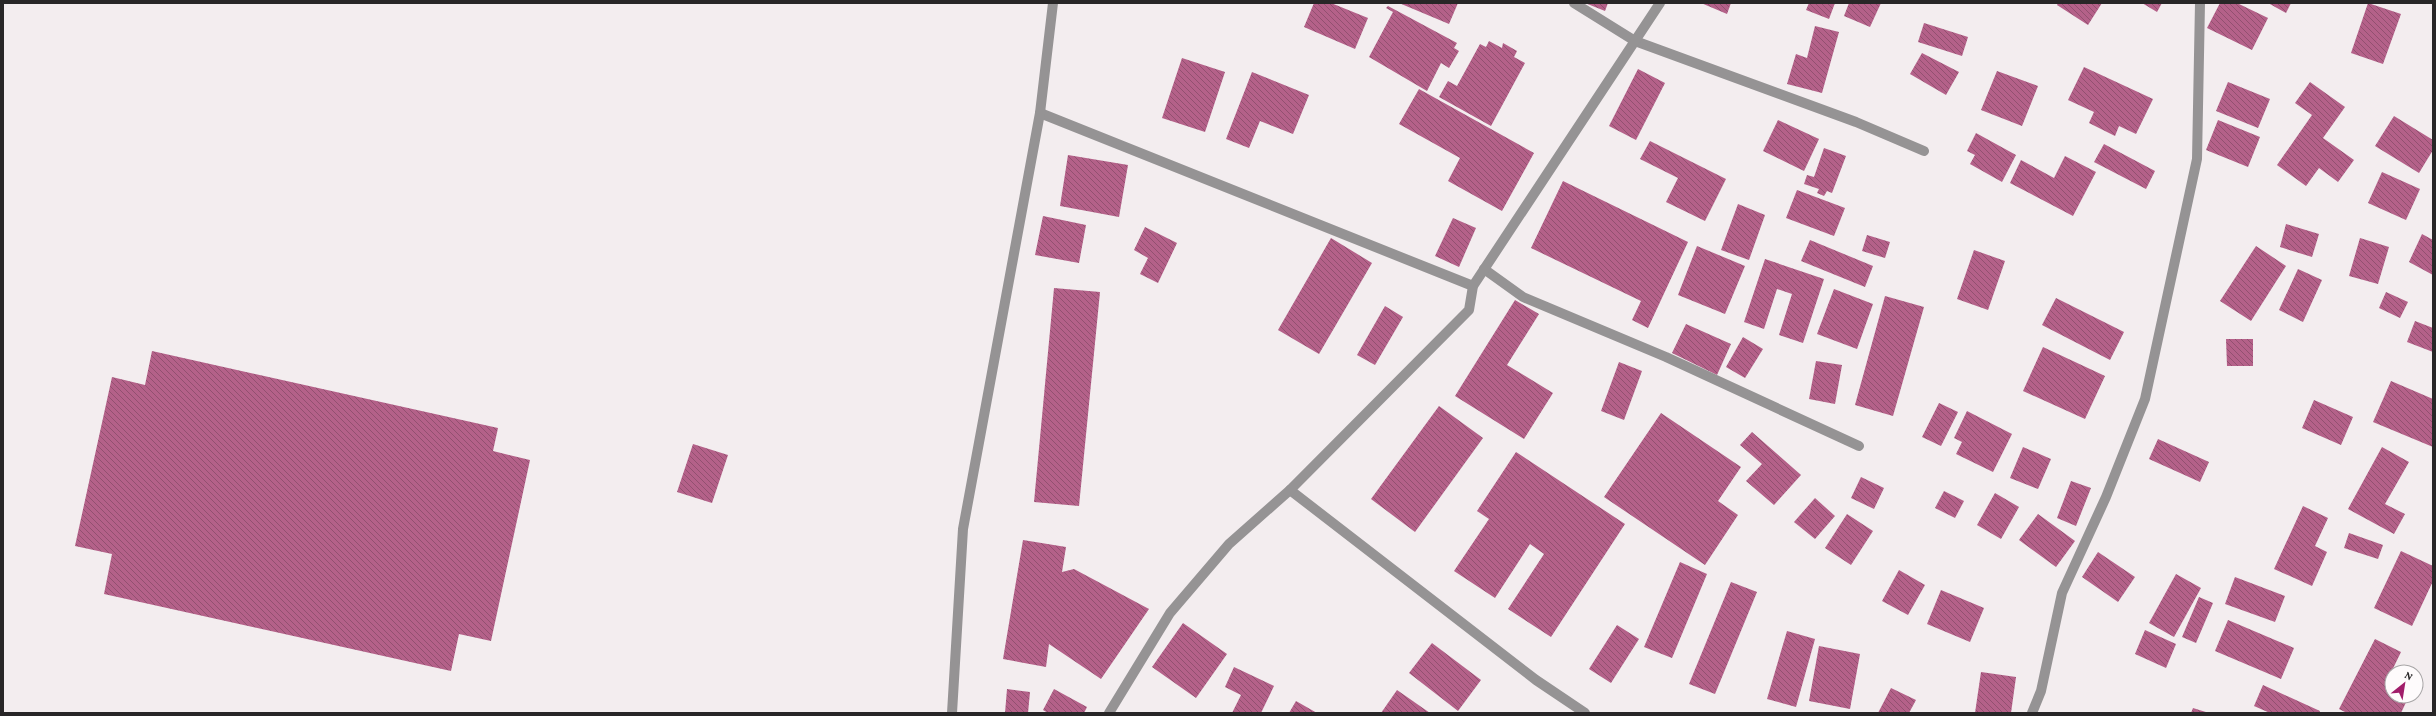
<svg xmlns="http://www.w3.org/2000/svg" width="2436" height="716" viewBox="0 0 2436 716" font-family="'Crimson Pro',serif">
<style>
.building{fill:url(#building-back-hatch)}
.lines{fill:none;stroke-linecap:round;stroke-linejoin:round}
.minor{stroke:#959394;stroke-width:10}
</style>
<defs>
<pattern id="building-back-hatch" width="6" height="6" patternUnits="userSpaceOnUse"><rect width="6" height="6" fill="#b46189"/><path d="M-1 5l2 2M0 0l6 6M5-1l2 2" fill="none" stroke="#925070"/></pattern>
</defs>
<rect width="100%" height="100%" fill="#f3edef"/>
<g class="building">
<path d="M 1314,3 L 1331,3 L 1368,18 L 1355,49 L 1304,27 Z"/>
<path d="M 1399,3 L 1458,3 L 1449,24 Z"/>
<path d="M 1585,3 L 1608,3 L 1605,11 Z"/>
<path d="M 1701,3 L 1731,3 L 1727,14 Z"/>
<path d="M 1809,3 L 1835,3 L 1829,19 L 1806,10 Z"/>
<path d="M 1849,3 L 1881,3 L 1870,27 L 1844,16 Z"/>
<path d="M 2058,3 L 2102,3 L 2088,25 L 2057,5 Z"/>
<path d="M 2142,3 L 2162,3 L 2157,12 Z"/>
<path d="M 2220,3 L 2237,3 L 2268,18 L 2252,50 L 2207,28 Z"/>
<path d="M 2268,3 L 2291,3 L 2286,13 Z"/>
<path d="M 2368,3 L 2401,14 L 2383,64 L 2351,53 Z"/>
<path d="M 1388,6 L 1457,43 L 1454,48 L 1459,51 L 1449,68 L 1441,63 L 1427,91 L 1369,57 L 1393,12 L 1386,8 Z"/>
<path d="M 1924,23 L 1968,37 L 1962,56 L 1918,42 Z"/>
<path d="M 1815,26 L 1839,32 L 1822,93 L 1787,84 L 1796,54 L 1807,58 Z"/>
<path d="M 1489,41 L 1502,48 L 1503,43 L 1517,51 L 1514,57 L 1525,63 L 1491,126 L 1439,97 L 1448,81 L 1457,86 L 1480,44 L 1486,47 Z"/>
<path d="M 1922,53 L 1959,72 L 1946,95 L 1910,74 Z"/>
<path d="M 1182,58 L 1225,72 L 1205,132 L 1162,118 Z"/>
<path d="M 2084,67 L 2153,99 L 2136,134 L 2119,126 L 2115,136 L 2089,123 L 2094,112 L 2068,100 Z"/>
<path d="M 1638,69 L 1665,83 L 1636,140 L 1609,126 Z"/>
<path d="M 1997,71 L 2038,86 L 2022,126 L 1981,110 Z"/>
<path d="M 1252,72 L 1309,95 L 1293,134 L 1260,121 L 1249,148 L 1226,139 Z"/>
<path d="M 2228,82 L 2270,99 L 2258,128 L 2216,111 Z"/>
<path d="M 2310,82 L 2345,107 L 2323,138 L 2354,160 L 2338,182 L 2319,168 L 2306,186 L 2277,165 L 2312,115 L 2295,103 Z"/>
<path d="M 1419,89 L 1534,153 L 1502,211 L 1448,181 L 1460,158 L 1399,124 Z"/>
<path d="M 2394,116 L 2433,140 L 2433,150 L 2419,173 L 2375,146 Z"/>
<path d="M 1778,120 L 1819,139 L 1804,171 L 1763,151 Z"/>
<path d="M 2218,120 L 2260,137 L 2248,167 L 2206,150 Z"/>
<path d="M 1976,133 L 2016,155 L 2002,182 L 1970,164 L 1975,155 L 1967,151 Z"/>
<path d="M 1650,141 L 1726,179 L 1705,221 L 1666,202 L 1678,178 L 1640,159 Z"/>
<path d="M 2104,144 L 2155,171 L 2146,189 L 2094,162 Z"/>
<path d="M 1824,148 L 1846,156 L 1832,193 L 1827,191 L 1824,196 L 1817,193 L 1819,189 L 1804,184 L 1807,175 L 1814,177 Z"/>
<path d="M 1068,155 L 1128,165 L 1119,217 L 1060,206 Z"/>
<path d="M 2065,156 L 2096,172 L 2073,216 L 2010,183 L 2021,160 L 2054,178 Z"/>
<path d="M 2382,172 L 2420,189 L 2406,220 L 2368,203 Z"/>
<path d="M 1563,181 L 1688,242 L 1648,328 L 1632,320 L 1641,301 L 1531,248 Z"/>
<path d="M 1797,190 L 1845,208 L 1834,236 L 1786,218 Z"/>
<path d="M 1738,204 L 1765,215 L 1749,260 L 1721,250 Z"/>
<path d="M 1043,216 L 1086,225 L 1079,263 L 1035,255 Z"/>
<path d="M 1453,218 L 1476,228 L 1459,267 L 1435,256 Z"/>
<path d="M 2286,224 L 2319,234 L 2312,257 L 2280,247 Z"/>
<path d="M 1145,227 L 1177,243 L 1158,283 L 1140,274 L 1148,258 L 1134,250 Z"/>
<path d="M 2422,234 L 2433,240 L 2433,275 L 2409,262 Z"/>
<path d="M 1867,235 L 1890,242 L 1885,258 L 1862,251 Z"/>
<path d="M 1331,238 L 1372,263 L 1319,354 L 1278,330 Z"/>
<path d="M 2360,238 L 2389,247 L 2378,284 L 2349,276 Z"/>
<path d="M 1810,240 L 1873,266 L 1865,287 L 1801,261 Z"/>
<path d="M 1697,246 L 1745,266 L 1725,314 L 1678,295 Z"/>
<path d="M 2256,246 L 2286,266 L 2251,321 L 2220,301 Z"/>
<path d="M 1974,250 L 2005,261 L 1988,310 L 1957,299 Z"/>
<path d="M 1765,259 L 1824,279 L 1803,343 L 1779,335 L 1792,294 L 1777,289 L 1764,329 L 1744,322 Z"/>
<path d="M 2298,269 L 2322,280 L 2303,322 L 2279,310 Z"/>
<path d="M 1054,288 L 1100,292 L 1079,506 L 1034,502 Z"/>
<path d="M 1834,289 L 1873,304 L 1857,349 L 1817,334 Z"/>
<path d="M 2386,292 L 2408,302 L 2400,318 L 2379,308 Z"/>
<path d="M 1885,296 L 1924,307 L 1893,416 L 1855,405 Z"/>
<path d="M 2056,298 L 2124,332 L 2110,360 L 2042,325 Z"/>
<path d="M 1515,300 L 1539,314 L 1507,365 L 1553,393 L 1524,439 L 1455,396 Z"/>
<path d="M 1385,306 L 1403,317 L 1375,365 L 1357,355 Z"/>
<path d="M 2415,321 L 2433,328 L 2433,352 L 2407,342 Z"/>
<path d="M 1686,324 L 1731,344 L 1717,375 L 1672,353 Z"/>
<path d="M 1743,337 L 1763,349 L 1745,378 L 1726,367 Z"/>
<path d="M 2226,339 L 2253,339 L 2253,366 L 2227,366 Z"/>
<path d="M 2043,347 L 2105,376 L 2085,419 L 2023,391 Z"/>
<path d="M 152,351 L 498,428 L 493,451 L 530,460 L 491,641 L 459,634 L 451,671 L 104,594 L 112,554 L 75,546 L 112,377 L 145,385 Z"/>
<path d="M 1816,361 L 1842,365 L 1835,404 L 1809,399 Z"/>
<path d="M 1619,362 L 1642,371 L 1624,420 L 1601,411 Z"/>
<path d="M 2391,381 L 2433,399 L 2433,447 L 2373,422 Z"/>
<path d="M 2314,400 L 2353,417 L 2341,445 L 2302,428 Z"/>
<path d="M 1939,403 L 1958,412 L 1941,446 L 1922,437 Z"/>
<path d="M 1439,406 L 1483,438 L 1415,532 L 1371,499 Z"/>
<path d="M 1967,411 L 2012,434 L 1993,472 L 1956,454 L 1962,442 L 1954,438 Z"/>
<path d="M 1661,413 L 1741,467 L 1718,501 L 1738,515 L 1705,565 L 1604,497 Z"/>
<path d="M 1752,432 L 1801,475 L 1774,505 L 1746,481 L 1762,464 L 1740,445 Z"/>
<path d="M 2158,439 L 2209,462 L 2200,482 L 2149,459 Z"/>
<path d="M 693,444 L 728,455 L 712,503 L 677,492 Z"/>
<path d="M 2023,447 L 2051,459 L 2038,489 L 2010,478 Z"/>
<path d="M 2382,447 L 2409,462 L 2385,504 L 2405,514 L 2394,534 L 2348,509 Z"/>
<path d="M 1516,452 L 1625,524 L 1551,637 L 1508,609 L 1544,554 L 1530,544 L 1495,598 L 1454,571 L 1489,519 L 1477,511 Z"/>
<path d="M 1861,477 L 1884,488 L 1874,509 L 1851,498 Z"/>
<path d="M 2071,481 L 2091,488 L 2076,526 L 2057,518 Z"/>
<path d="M 1944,491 L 1964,501 L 1955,518 L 1935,508 Z"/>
<path d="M 1995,493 L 2019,507 L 2001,539 L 1977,525 Z"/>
<path d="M 1815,498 L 1835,516 L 1815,539 L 1794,522 Z"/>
<path d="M 2303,506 L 2328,518 L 2315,546 L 2327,552 L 2312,586 L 2274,569 Z"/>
<path d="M 1847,514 L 1873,531 L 1851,565 L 1825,548 Z"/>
<path d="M 2038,514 L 2075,541 L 2056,567 L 2019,540 Z"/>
<path d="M 2349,533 L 2383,545 L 2378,559 L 2344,548 Z"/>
<path d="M 1023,540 L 1066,547 L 1062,572 L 1074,569 L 1149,609 L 1101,679 L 1049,644 L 1046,667 L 1003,659 Z"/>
<path d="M 2401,551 L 2433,566 L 2433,581 L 2412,626 L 2374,608 Z"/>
<path d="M 2098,552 L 2135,577 L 2118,602 L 2082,577 Z"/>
<path d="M 1680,562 L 1707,574 L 1672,658 L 1644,647 Z"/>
<path d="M 1899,570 L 1925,585 L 1908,615 L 1882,601 Z"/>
<path d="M 2176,574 L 2201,588 L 2174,637 L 2149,623 Z"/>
<path d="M 2235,577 L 2285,596 L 2275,622 L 2225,604 Z"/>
<path d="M 1731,582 L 1757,592 L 1715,694 L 1689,684 Z"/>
<path d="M 1941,590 L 1984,608 L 1970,642 L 1927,624 Z"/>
<path d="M 2199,597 L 2213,603 L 2196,643 L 2182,637 Z"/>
<path d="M 2228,620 L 2294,648 L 2281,679 L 2215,651 Z"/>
<path d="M 1183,623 L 1227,654 L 1196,698 L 1152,667 Z"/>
<path d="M 1617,625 L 1639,639 L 1611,683 L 1589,669 Z"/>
<path d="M 2145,630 L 2176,644 L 2166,668 L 2135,654 Z"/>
<path d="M 1787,631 L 1815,639 L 1796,707 L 1767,699 Z"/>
<path d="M 2375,639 L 2401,652 L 2386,683 L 2392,686 L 2392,696 L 2409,696 L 2401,713 L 2347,713 L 2339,709 Z"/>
<path d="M 1432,643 L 1481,680 L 1458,711 L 1409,673 Z"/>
<path d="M 1819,646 L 1860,654 L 1850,709 L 1809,701 Z"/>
<path d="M 1234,667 L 1274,686 L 1261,713 L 1232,713 L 1241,695 L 1225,687 Z"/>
<path d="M 1981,672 L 2016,677 L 2011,713 L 1975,713 Z"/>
<path d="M 2263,685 L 2320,711 L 2319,713 L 2270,713 L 2254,706 Z"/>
<path d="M 1891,688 L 1916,700 L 1909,713 L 1878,713 Z"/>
<path d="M 1007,689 L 1030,692 L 1028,713 L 1005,713 Z"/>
<path d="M 1054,689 L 1087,707 L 1084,713 L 1048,713 L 1043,710 Z"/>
<path d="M 1397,690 L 1430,713 L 1381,713 Z"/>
<path d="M 1296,701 L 1317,713 L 1289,713 Z"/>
<path d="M 2193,708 L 2209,713 L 2191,713 Z"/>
</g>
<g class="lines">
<g class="minor">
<path d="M 1574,3 L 1635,41 L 1856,122 L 1924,151"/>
<path d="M 1040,113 L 1473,286"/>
<path d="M 1484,269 L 1523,297 L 1666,357 L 1859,446"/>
<path d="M 1290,490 L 1536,680 L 1585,713"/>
<path d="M 952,713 L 963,529 L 1040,113 L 1053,3"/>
<path d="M 1109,713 L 1170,613 L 1229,544 L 1290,490 L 1469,310 L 1473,286 L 1660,3"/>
<path d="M 2032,713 L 2041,691 L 2062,593 L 2106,497 L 2145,399 L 2197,159 L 2200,3"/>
</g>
</g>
<rect width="2436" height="716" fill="none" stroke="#282627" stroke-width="8"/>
<g transform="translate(2404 684) rotate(30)"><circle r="19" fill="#fefbfc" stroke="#a8a6a7"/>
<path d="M0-3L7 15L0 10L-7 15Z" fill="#a11c6a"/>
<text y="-6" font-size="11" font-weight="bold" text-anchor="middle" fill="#282627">N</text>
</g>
</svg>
